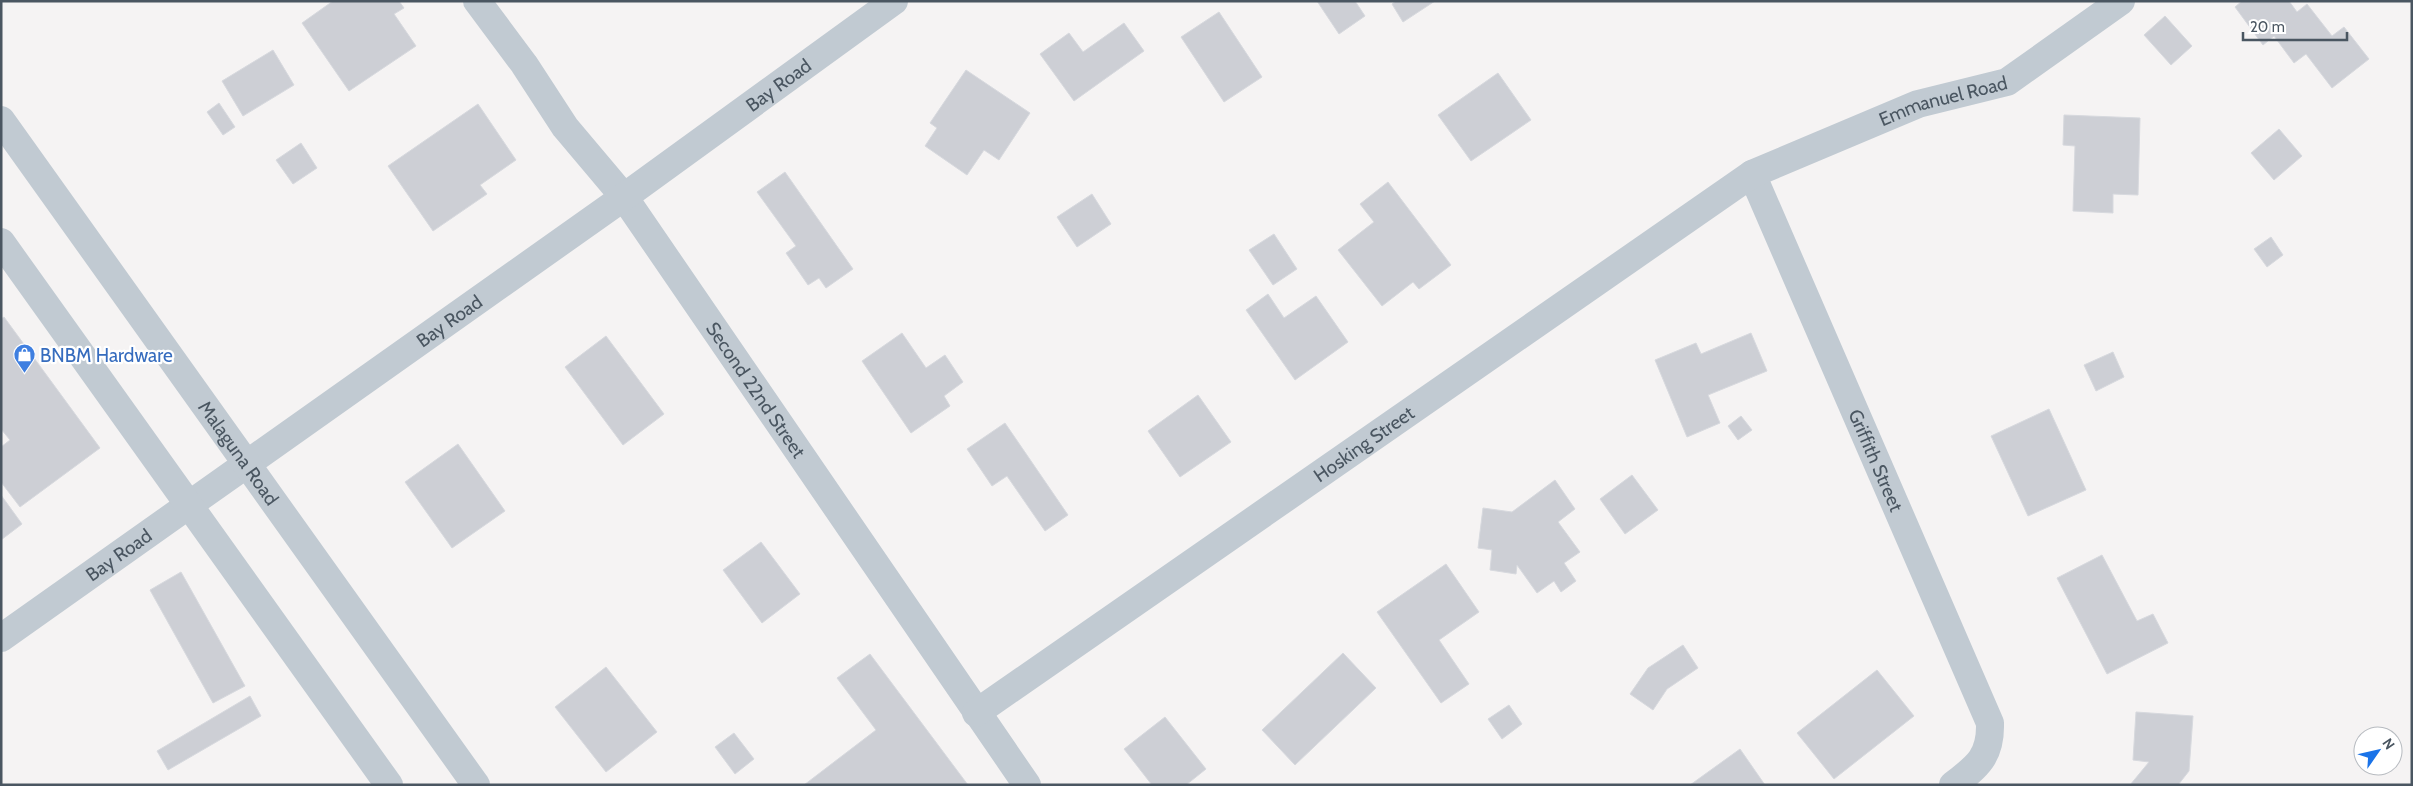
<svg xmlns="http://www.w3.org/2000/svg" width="2413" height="786" viewBox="0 0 2413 786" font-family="Cabin,sans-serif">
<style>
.building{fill:#cdcfd5;stroke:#d7d9de}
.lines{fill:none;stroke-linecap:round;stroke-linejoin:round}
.minor{stroke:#c1cad2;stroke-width:28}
.tertiary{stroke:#c1cad2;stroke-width:28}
.labels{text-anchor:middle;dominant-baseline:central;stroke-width:4.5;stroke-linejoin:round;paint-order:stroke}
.street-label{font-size:19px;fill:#4a5661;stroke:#fff}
.shop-label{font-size:19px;fill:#366cbe;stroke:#fff;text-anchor:start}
</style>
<rect width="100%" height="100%" fill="#f5f3f3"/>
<g class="building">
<path d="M 333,1 L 399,1 L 404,8 L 394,14 L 416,46 L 349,91 L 302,23 Z"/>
<path d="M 1317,1 L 1355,1 L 1365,16 L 1339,34 Z"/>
<path d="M 1396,1 L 1435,1 L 1403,22 L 1392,4 Z"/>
<path d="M 2242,1 L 2289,1 L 2297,12 L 2307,4 L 2332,36 L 2344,27 L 2369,59 L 2332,88 L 2306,54 L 2294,63 L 2274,36 L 2263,45 L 2235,7 Z"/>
<path d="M 1219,12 L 1262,77 L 1224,102 L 1181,37 Z"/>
<path d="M 2165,16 L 2192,46 L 2171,65 L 2144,35 Z"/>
<path d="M 1124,23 L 1144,51 L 1074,101 L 1040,54 L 1069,33 L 1083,52 Z"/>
<path d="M 273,50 L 294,85 L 243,116 L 222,81 Z"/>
<path d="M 966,70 L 1030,113 L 999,160 L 984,150 L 967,175 L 925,146 L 937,128 L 930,123 Z"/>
<path d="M 1498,73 L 1531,120 L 1471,161 L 1438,115 Z"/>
<path d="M 219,103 L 235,127 L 223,135 L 207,112 Z"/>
<path d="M 478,104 L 516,160 L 480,185 L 487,194 L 433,231 L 388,166 Z"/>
<path d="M 2064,115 L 2140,118 L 2138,195 L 2113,194 L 2113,213 L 2073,211 L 2075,146 L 2063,145 Z"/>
<path d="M 2279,129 L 2302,156 L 2274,180 L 2251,153 Z"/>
<path d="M 301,143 L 317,168 L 293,184 L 276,160 Z"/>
<path d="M 785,172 L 853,269 L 826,288 L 819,278 L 808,285 L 786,253 L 796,246 L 757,192 Z"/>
<path d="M 1388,182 L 1451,265 L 1419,289 L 1413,282 L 1382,306 L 1338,250 L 1374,222 L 1360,204 Z"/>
<path d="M 1092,194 L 1111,224 L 1077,247 L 1057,217 Z"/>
<path d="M 1274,234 L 1297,269 L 1273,285 L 1249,250 Z"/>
<path d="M 2271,237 L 2283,255 L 2267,267 L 2254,249 Z"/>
<path d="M 1268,294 L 1284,318 L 1316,296 L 1348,342 L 1295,380 L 1246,310 Z"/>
<path d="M 4,317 L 100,448 L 20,507 L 1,482 L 1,447 L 10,440 L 1,429 L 1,319 Z"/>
<path d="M 902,333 L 926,368 L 945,355 L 963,382 L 944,396 L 950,406 L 911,433 L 862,361 Z"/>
<path d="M 1751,333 L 1767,371 L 1708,395 L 1720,423 L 1687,437 L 1655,360 L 1696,343 L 1701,354 Z"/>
<path d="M 606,336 L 664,414 L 623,445 L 565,367 Z"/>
<path d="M 2113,352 L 2124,377 L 2096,391 L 2084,365 Z"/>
<path d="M 1198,395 L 1231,442 L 1180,477 L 1148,431 Z"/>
<path d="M 2049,409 L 2086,490 L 2028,516 L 1991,436 Z"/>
<path d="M 1741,416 L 1752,430 L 1738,440 L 1728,426 Z"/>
<path d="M 1005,423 L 1068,515 L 1045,531 L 1007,476 L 992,486 L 967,449 Z"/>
<path d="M 458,444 L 505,511 L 452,548 L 405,482 Z"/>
<path d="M 1632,475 L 1658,510 L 1625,534 L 1600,499 Z"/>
<path d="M 1555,480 L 1575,509 L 1558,522 L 1580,552 L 1564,563 L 1576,581 L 1561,592 L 1554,581 L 1537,593 L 1517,565 L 1516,574 L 1490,570 L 1492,550 L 1478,548 L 1483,508 L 1512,512 Z"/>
<path d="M 1,495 L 22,524 L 1,540 Z"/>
<path d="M 761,542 L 800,594 L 762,623 L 723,570 Z"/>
<path d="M 2102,555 L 2137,621 L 2153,614 L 2168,643 L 2107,674 L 2057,578 Z"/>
<path d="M 1446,564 L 1479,612 L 1439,640 L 1469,684 L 1441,703 L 1377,612 Z"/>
<path d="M 181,572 L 245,686 L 213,703 L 150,590 Z"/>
<path d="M 1683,645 L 1698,668 L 1667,689 L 1653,710 L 1630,694 L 1648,668 Z"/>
<path d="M 1343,653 L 1376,688 L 1295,765 L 1262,730 Z"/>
<path d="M 870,654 L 968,785 L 804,785 L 876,730 L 837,678 Z"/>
<path d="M 606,667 L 657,732 L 606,772 L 555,707 Z"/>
<path d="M 1877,670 L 1914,716 L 1834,779 L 1797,733 Z"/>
<path d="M 250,696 L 261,716 L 168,770 L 157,751 Z"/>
<path d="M 1509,705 L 1522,724 L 1502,739 L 1488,719 Z"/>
<path d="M 2136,712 L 2193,716 L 2189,771 L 2178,785 L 2130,785 L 2149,762 L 2133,760 Z"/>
<path d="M 1165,717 L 1206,769 L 1186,785 L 1152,785 L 1124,749 Z"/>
<path d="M 734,733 L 754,759 L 735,774 L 715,747 Z"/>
<path d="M 1740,749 L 1765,785 L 1690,785 Z"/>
</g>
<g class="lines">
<g class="minor">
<path id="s1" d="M 477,1 L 524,64 L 565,127 L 624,197 L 1027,785"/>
<path id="s2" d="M 1752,174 L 1990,723 C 1991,756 1978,766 1953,785"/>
<path id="s3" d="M 1,638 L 624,197 L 894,1"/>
<path id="s4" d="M 976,713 L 1752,174 L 1918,104 L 2007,82 L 2121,1"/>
</g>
<g class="tertiary">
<path id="s5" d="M 1,120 L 476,785"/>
<path d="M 1,242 L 389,785"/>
</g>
</g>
<defs>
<symbol id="shop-pin" viewBox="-11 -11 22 30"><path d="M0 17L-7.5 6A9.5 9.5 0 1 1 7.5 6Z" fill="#3f7fe0" stroke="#fff"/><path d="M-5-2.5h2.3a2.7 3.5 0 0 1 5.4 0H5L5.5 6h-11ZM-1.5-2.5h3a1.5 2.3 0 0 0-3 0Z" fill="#fff"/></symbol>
</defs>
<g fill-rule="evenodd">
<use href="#shop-pin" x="12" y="342" width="25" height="34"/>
</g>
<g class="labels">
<g class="street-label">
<text stroke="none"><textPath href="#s3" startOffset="954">Bay Road</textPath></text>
<text stroke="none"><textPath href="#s4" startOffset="1150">Emmanuel Road</textPath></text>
<text stroke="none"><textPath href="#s3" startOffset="549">Bay Road</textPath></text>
<text stroke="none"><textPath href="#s1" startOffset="479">Second 22nd Street</textPath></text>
<text stroke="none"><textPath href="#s4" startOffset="472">Hosking Street</textPath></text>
<text stroke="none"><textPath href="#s5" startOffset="409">Malaguna Road</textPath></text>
<text stroke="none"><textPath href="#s2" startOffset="312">Griffith Street</textPath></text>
<text stroke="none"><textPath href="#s3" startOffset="144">Bay Road</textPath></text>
</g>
<g class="shop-label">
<text x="40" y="355">BNBM Hardware</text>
</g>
</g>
<rect width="2413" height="786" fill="none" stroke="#4a5661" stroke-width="5"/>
<g transform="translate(2378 751) rotate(56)"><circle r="24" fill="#ffffff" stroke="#b7bbc0"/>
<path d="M0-4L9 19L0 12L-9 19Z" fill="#1a73e8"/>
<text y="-8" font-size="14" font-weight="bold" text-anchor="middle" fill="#4a5661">N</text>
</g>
<path d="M2243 32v8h104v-8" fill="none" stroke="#4a5661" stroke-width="2.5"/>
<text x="2250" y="32" font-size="15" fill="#4a5661" stroke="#ffffff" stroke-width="4" paint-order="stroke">20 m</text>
</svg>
